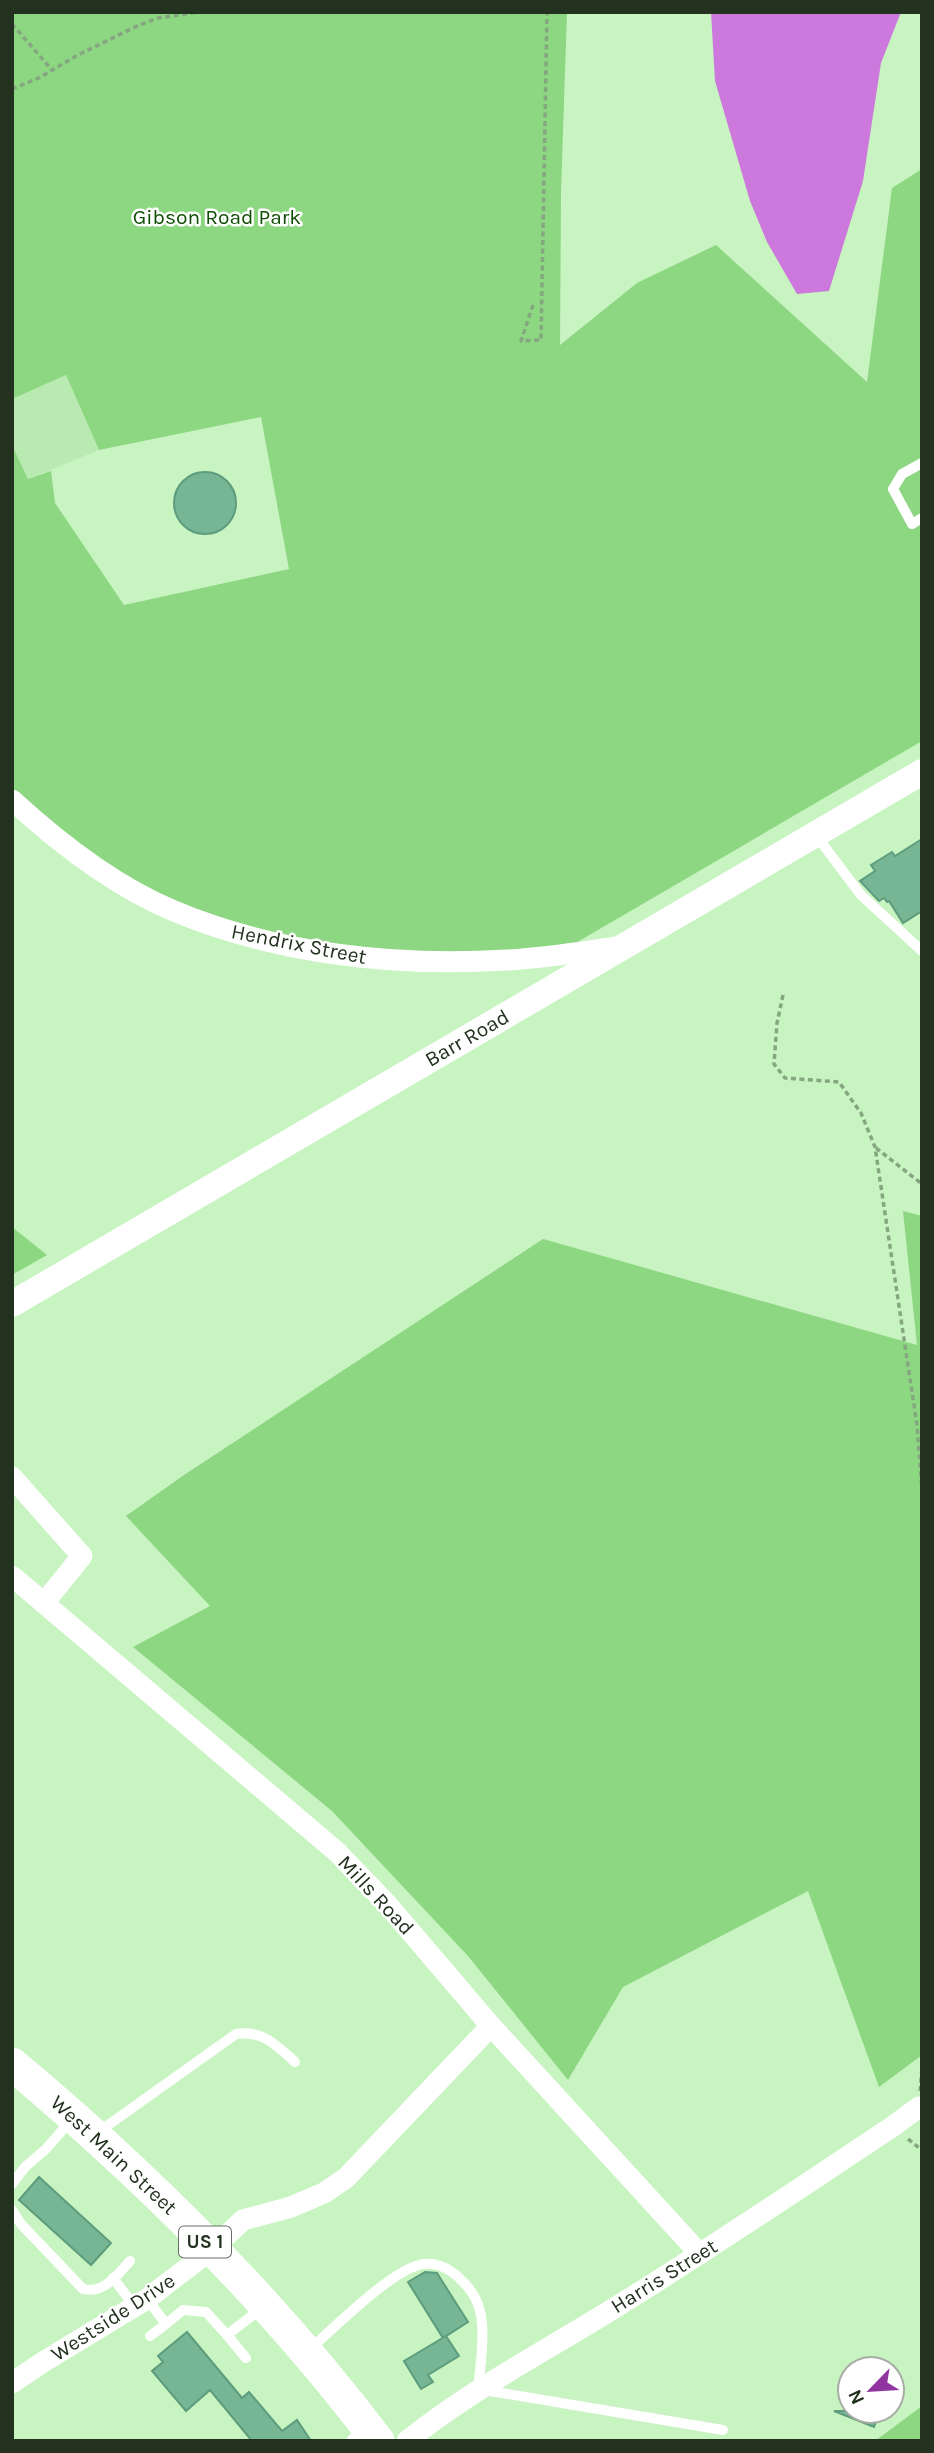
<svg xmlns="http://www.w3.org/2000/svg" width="934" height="2453" viewBox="0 0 934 2453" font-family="Karla,sans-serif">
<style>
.built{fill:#b9eab1}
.green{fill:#8dd682}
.water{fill:#cd78dd}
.building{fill:#76b695;stroke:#5d9c7c;stroke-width:2}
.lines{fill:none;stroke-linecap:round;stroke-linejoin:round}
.path{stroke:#85a680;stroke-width:3.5;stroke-dasharray:5 3.5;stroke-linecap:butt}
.service{stroke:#fff;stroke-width:10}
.minor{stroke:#fff;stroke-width:21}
.tertiary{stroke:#fff;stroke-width:26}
.primary{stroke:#fff;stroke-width:33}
.labels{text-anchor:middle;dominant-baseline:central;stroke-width:5;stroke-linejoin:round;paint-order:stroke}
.shield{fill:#fff;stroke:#647062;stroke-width:2}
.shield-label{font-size:19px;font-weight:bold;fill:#22321f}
.park-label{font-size:21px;fill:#0f4d03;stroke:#fff}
.street-label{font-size:21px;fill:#22321f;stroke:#fff}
</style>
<rect width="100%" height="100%" fill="#c8f4c1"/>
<path class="built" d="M 66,375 L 99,450 L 28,479 L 12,445 L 12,399 Z"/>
<g class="green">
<path d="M 12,12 L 567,12 L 561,192 L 560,345 L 637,283 L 716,245 L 867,382 L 892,188 L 922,169 L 922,741 L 555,955 L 390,960 L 171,910 L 12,801 L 12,445 L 28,479 L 51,471 L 55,503 L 124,605 L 289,569 L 261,417 L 99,450 L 66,375 L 12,399 Z"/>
<path d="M 903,1211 L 922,1216 L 922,2055 L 879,2087 L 808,1891 L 623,1987 L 568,2080 L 468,1956 L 332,1811 L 133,1647 L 210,1606 L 126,1516 L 184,1475 L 543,1239 L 917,1345 Z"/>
<path d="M 12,1227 L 47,1255 L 12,1275 Z"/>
<path d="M 922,2406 L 922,2441 L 875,2441 L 879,2438 Z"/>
</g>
<path class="water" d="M 711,12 L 901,12 L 881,63 L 863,181 L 829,291 L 797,294 L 767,242 L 750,201 L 715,81 Z"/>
<g class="building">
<circle cx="205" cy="503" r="31"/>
<path d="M 922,839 L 922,911 L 903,923 L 889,901 L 887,902 L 884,898 L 879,901 L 860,881 L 875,871 L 871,865 L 892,852 L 895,856 Z"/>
<path d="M 39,2177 L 111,2243 L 91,2265 L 19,2200 Z"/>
<path d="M 425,2272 L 437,2273 L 468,2322 L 443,2338 L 408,2282 Z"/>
<path d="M 187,2332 L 242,2398 L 249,2392 L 282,2431 L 297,2420 L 311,2441 L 252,2441 L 210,2390 L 186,2411 L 152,2371 L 163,2362 L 158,2356 Z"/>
<path d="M 446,2336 L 459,2356 L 428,2375 L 433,2382 L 421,2389 L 404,2361 Z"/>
<path d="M 834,2411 L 880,2411 L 874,2427 Z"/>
</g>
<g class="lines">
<g class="path">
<path d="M 12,24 L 52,70"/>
<path d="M 12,89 L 39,78 L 76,56 L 139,25 L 158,18 L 199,12"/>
<path d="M 533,305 L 521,341 L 541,340 L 547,12"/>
<path d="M 783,995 L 777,1023 L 774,1064 L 785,1078 L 839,1082 L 861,1113 L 875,1147 L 917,1425 L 922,1490"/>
<path d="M 876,1148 L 922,1184"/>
<path d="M 920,2091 L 922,2069"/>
<path d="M 908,2139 L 922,2150"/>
</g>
<g class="service">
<path d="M 922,463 L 902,474 L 893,489 L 912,524 L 922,518"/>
<path d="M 815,834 L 861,895 L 922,951"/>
<path d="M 97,2133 L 236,2034 C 263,2030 276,2045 295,2062"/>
<path d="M 12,2184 L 25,2167 L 46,2149 L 72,2119"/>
<path d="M 12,2210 L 21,2224 L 83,2289 C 104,2294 117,2275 130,2261"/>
<path d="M 113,2278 L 135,2307"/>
<path d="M 147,2299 L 166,2324 L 183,2310 L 206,2312 L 227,2335 L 262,2308"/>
<path d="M 227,2335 L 246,2358"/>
<path d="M 150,2336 L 166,2324"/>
<path d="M 309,2350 C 333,2329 394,2267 424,2264 C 439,2262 453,2271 462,2281 C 474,2292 481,2307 482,2324 C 484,2345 480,2368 478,2389 L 723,2430"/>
<path d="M 351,2441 L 364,2428"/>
</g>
<g class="minor">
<path d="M 12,800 C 60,844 114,886 174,911 C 277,954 396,967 507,960 C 544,958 581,952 618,947"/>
<path d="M 12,1477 L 82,1556 L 44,1603"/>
<path d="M 12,1576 L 337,1852 L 387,1904 L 491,2026 L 700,2254"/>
<path d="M 12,2383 L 43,2362 L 147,2299 L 212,2249 L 243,2220 L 291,2207 L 324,2193 L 346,2178 L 491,2026"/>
<path d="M 407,2441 C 469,2391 540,2354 608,2312 C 704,2253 798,2189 892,2127 L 919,2107"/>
</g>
<path class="tertiary" d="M 12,1304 L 922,772"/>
<path class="primary" d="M 12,2064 C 146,2176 272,2301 378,2441"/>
</g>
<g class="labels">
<rect class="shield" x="179" y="2226.5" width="52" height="31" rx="5"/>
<g class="shield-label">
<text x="205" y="2242">US 1</text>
</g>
<g class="park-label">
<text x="217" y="217">Gibson Road Park</text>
</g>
<g class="street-label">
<text transform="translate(299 944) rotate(11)">Hendrix Street</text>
<text transform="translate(467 1038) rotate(-30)">Barr Road</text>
<text transform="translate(376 1895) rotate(47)">Mills Road</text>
<text transform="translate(114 2155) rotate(43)">West Main Street</text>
<text transform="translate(664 2276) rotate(-32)">Harris Street</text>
<text transform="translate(113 2317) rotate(-33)">Westside Drive</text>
</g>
</g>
<rect width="934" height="2453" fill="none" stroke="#22321f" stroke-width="28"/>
<g transform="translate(871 2390) rotate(245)"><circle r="33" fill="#ffffff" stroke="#a7ada5" stroke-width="2"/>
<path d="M0-5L12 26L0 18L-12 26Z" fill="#9035a0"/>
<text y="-10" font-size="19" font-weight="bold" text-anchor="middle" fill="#22321f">N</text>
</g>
</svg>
